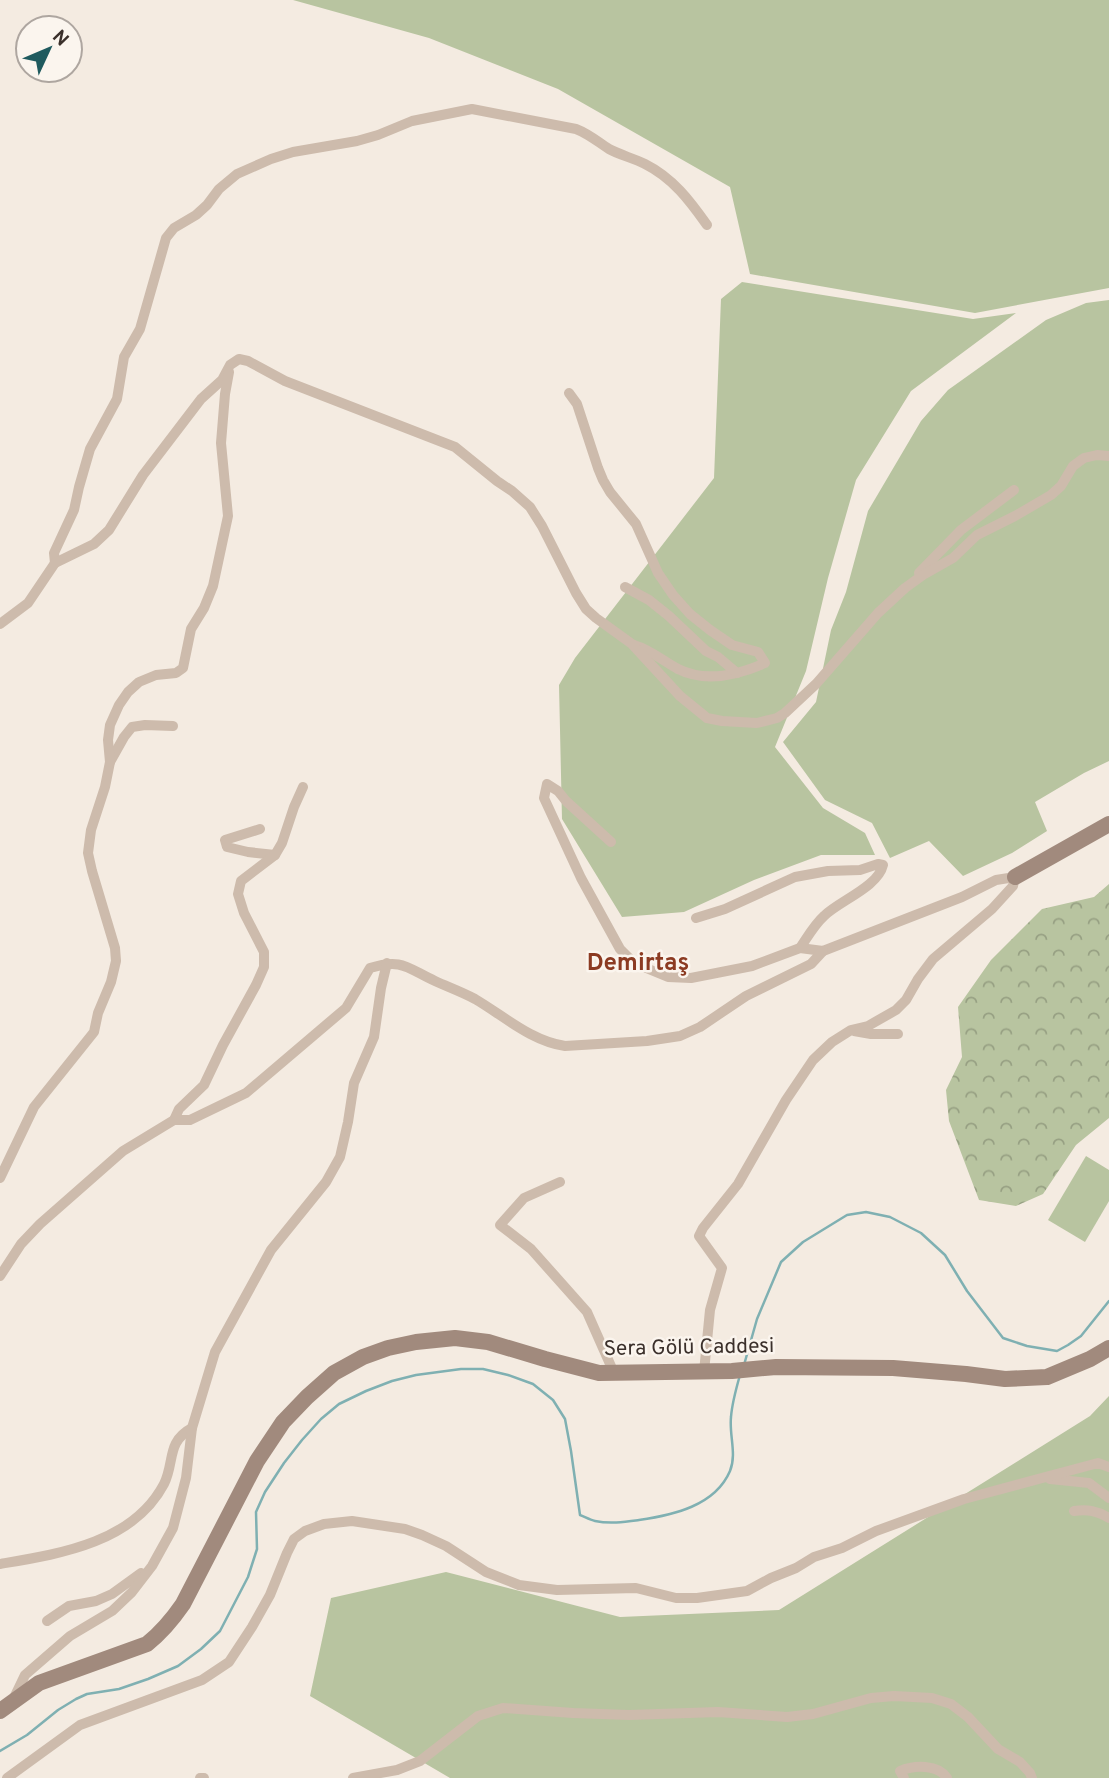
<svg xmlns="http://www.w3.org/2000/svg" width="1109" height="1778" viewBox="0 0 1109 1778" font-family="Overpass,sans-serif">
<style>
.green{fill:#b8c4a0}
.forest{fill:url(#forest-crowns)}
.lines{fill:none;stroke-linecap:round;stroke-linejoin:round}
.stream{stroke:#7fb0b2;stroke-width:2.5}
.street{stroke:#cdbbac;stroke-width:10}
.secondary{stroke:#a18a7d;stroke-width:16}
.labels{text-anchor:middle;dominant-baseline:central;stroke-width:5;stroke-linejoin:round;paint-order:stroke}
.street-label{font-size:21px;fill:#3b302b;stroke:#fbf5ee}
.quarter-label{font-size:24px;font-weight:bold;fill:#8c3b22;stroke:#fbf5ee}
</style>
<defs>
<pattern id="forest-crowns" width="20" height="18" patternUnits="userSpaceOnUse" patternTransform="scale(1.75)"><rect width="20" height="18" fill="#b8c4a0"/><path d="M2 6a3 3 0 1 1 6 0M12 15a3 3 0 1 1 6 0" fill="none" stroke="#97a083"/></pattern>
</defs>
<rect width="100%" height="100%" fill="#f4ebe1"/>
<g class="green">
<path d="M 293,0 L 1109,0 L 1109,288 L 975,313 L 750,274 L 730,187 L 558,89 L 429,38 Z"/>
<path d="M 742,282 L 973,319 L 1016,313 L 911,391 L 856,480 L 828,578 L 806,671 L 775,747 L 823,808 L 865,833 L 875,855 L 821,855 L 754,880 L 684,912 L 622,917 L 562,819 L 559,685 L 575,658 L 714,478 L 721,299 Z"/>
<path d="M 1109,300 L 1109,761 L 1084,773 L 1035,802 L 1047,831 L 1012,853 L 963,876 L 929,841 L 890,858 L 872,823 L 825,800 L 783,742 L 816,702 L 831,630 L 846,592 L 868,511 L 921,421 L 948,390 L 1046,320 L 1086,303 Z"/>
<path d="M 1086,1156 L 1109,1170 L 1109,1201 L 1085,1242 L 1048,1220 Z"/>
<path d="M 1109,1396 L 1109,1778 L 450,1778 L 310,1696 L 331,1598 L 446,1572 L 620,1617 L 779,1610 L 1090,1416 Z"/>
</g>
<path class="forest" d="M 1109,884 L 1109,1118 L 1076,1145 L 1043,1194 L 1016,1206 L 979,1200 L 949,1121 L 946,1090 L 962,1057 L 958,1007 L 991,960 L 1042,909 L 1094,897 Z"/>
<g class="lines">
<g class="stream">
<path d="M 744,1365 L 757,1319 L 781,1262 L 803,1242 L 847,1215 L 866,1212 L 890,1217 L 921,1233 L 945,1255 L 967,1291 L 1003,1338 L 1027,1346 L 1057,1351 L 1068,1345 L 1081,1336 L 1109,1301"/>
<path d="M 0,1751 L 27,1735 L 58,1710 L 76,1699 L 87,1694 L 119,1689 L 148,1679 L 178,1666 L 201,1649 L 220,1631 L 248,1577 L 257,1549 L 256,1512 L 265,1492 L 284,1463 L 302,1440 L 321,1419 L 339,1404 L 366,1391 L 392,1381 L 416,1375 L 461,1369 L 483,1369 L 508,1375 L 533,1384 L 553,1400 L 565,1419 L 571,1451 L 580,1515 C 585,1517 590,1520 595,1521 C 610,1524 624,1522 639,1520 C 673,1515 715,1506 730,1471 C 737,1454 729,1435 731,1417 C 732,1403 736,1389 740,1375"/>
</g>
<g class="street">
<path d="M 569,393 L 577,404 L 598,468 L 603,480 L 610,492 L 636,524 L 658,573 L 673,595 L 690,614 L 710,630 L 732,645 L 758,652 L 765,663 C 738,675 706,683 678,669 C 663,661 651,650 634,645"/>
<path d="M 55,563 L 54,553 L 74,510 L 79,487 L 90,449 L 117,399 L 124,357 L 140,329 L 166,238 L 174,228 L 196,215 L 207,205 L 219,189 L 237,174 L 271,159 L 293,152 L 357,141 L 378,135 L 412,121 L 472,109 L 576,129 C 589,134 598,142 609,149 C 620,155 633,158 645,164 C 673,178 690,201 707,225"/>
<path d="M 919,573 L 961,530 L 1014,490"/>
<path d="M 625,587 L 649,600 L 669,616 L 706,651 L 718,657 L 737,673"/>
<path d="M 0,624 L 28,603 L 55,563 L 94,544 L 109,530 L 143,475 L 201,399 L 222,380 L 230,365 L 239,359 L 248,361 L 285,381 L 455,447 L 497,481 L 512,491 L 530,507 L 542,526 L 576,593 L 586,609 L 596,618 L 632,644 L 680,696 L 707,718 L 722,721 L 757,723 L 777,718 L 785,713 L 816,684 L 878,613 L 905,588 L 923,575 L 953,558 L 977,535 L 1015,516 L 1051,495 L 1061,486 L 1073,466 L 1084,458 L 1097,455 L 1109,456"/>
<path d="M 110,762 L 124,737 L 132,727 L 145,725 L 173,726"/>
<path d="M 260,829 L 225,840 L 227,847 L 248,852 L 275,855"/>
<path d="M 611,842 L 566,801 L 558,791 L 547,784 L 544,798 L 581,878 L 620,949 L 634,963 L 668,977 L 691,978 L 752,966 L 800,948 L 823,951 L 962,897 L 996,880 L 1015,877 L 1013,886 L 992,909 L 933,959 L 918,979 L 906,1000 L 896,1010 L 868,1026 L 851,1030 L 832,1042 L 813,1060 L 786,1100 L 738,1184 L 703,1228 L 699,1236 L 722,1268 L 710,1310 L 704,1372"/>
<path d="M 696,918 L 725,909 L 795,877 L 828,871 L 860,870 L 878,864 L 883,865 C 878,887 839,901 824,916 C 814,925 807,938 800,948"/>
<path d="M 854,1031 L 871,1034 L 898,1034"/>
<path d="M 174,1120 L 179,1109 L 204,1085 L 223,1045 L 256,985 L 264,967 L 264,952 L 244,913 L 238,894 L 241,881 L 275,855 L 282,843 L 294,807 L 303,787"/>
<path d="M 0,1178 L 34,1107 L 94,1032 L 98,1013 L 111,982 L 116,961 L 115,948 L 92,871 L 88,853 L 91,830 L 105,787 L 110,762 L 108,740 L 110,725 L 119,705 L 128,692 L 139,682 L 156,675 L 176,673 L 183,668 L 191,629 L 204,608 L 213,586 L 228,516 L 221,443 L 225,394 L 229,372"/>
<path d="M 560,1182 L 524,1198 L 500,1225 L 531,1249 L 587,1312 L 614,1373"/>
<path d="M 0,1276 L 21,1244 L 40,1224 L 123,1151 L 174,1120 L 190,1120 L 246,1093 L 346,1008 L 370,968 C 402,958 407,968 435,981 C 448,987 462,992 475,999 C 504,1016 531,1041 565,1046 L 647,1041 L 680,1036 L 700,1027 L 746,996 L 811,964 L 823,951"/>
<path d="M 1050,1479 L 1089,1483 L 1109,1498"/>
<path d="M 1074,1511 C 1088,1509 1097,1511 1109,1518"/>
<path d="M 0,1564 C 59,1554 133,1543 164,1484 C 175,1462 166,1442 192,1428"/>
<path d="M 47,1621 L 69,1606 L 96,1601 L 112,1594 L 141,1573"/>
<path d="M 13,1700 L 25,1675 L 70,1636 L 112,1611 L 132,1592 L 152,1566 L 173,1528 L 186,1478 L 192,1428 L 215,1352 L 271,1250 L 326,1182 L 340,1157 L 348,1122 L 354,1083 L 374,1037 L 381,988 L 387,963"/>
<path d="M 7,1778 L 80,1725 L 202,1680 L 229,1662 L 252,1627 L 270,1595 L 287,1553 L 294,1539 L 305,1531 L 324,1524 L 352,1521 L 405,1529 L 422,1535 L 446,1546 L 486,1572 L 519,1585 L 557,1590 L 636,1588 L 676,1598 L 697,1598 L 747,1591 L 771,1578 L 796,1568 L 814,1557 L 842,1548 L 876,1531 L 964,1499 L 1098,1463 L 1109,1467"/>
<path d="M 200,1778 L 204,1778"/>
<path d="M 353,1778 L 397,1770 L 420,1761 L 478,1716 L 503,1708 L 573,1713 L 629,1715 L 718,1712 L 787,1717 L 813,1714 L 871,1698 L 894,1696 L 932,1698 L 951,1704 L 968,1717 L 998,1749 L 1020,1762 L 1030,1773 L 1032,1778"/>
<path d="M 904,1778 L 900,1771 C 914,1765 938,1764 947,1778"/>
</g>
<g class="secondary">
<path d="M 1015,877 L 1109,824"/>
<path d="M 0,1711 L 39,1683 L 147,1644 C 162,1632 172,1620 183,1604 L 257,1461 L 283,1422 L 307,1397 L 334,1373 L 363,1357 L 388,1348 L 416,1342 L 455,1338 L 488,1342 L 545,1359 L 599,1373 L 732,1371 L 776,1367 L 893,1368 L 966,1374 L 1005,1379 L 1047,1377 L 1090,1359 L 1109,1348"/>
</g>
</g>
<g class="labels">
<g class="street-label">
<text transform="translate(689 1348) rotate(-1)">Sera Gölü Caddesi</text>
</g>
<g class="quarter-label">
<text x="638" y="964">Demirtaş</text>
</g>
</g>
<g transform="translate(49 49) rotate(46)"><circle r="33" fill="#fbf5ee" stroke="#aea6a0" stroke-width="2"/>
<path d="M0-5L12 26L0 18L-12 26Z" fill="#1f5a5e"/>
<text y="-10" font-size="19" font-weight="bold" text-anchor="middle" fill="#3b302b">N</text>
</g>
</svg>
